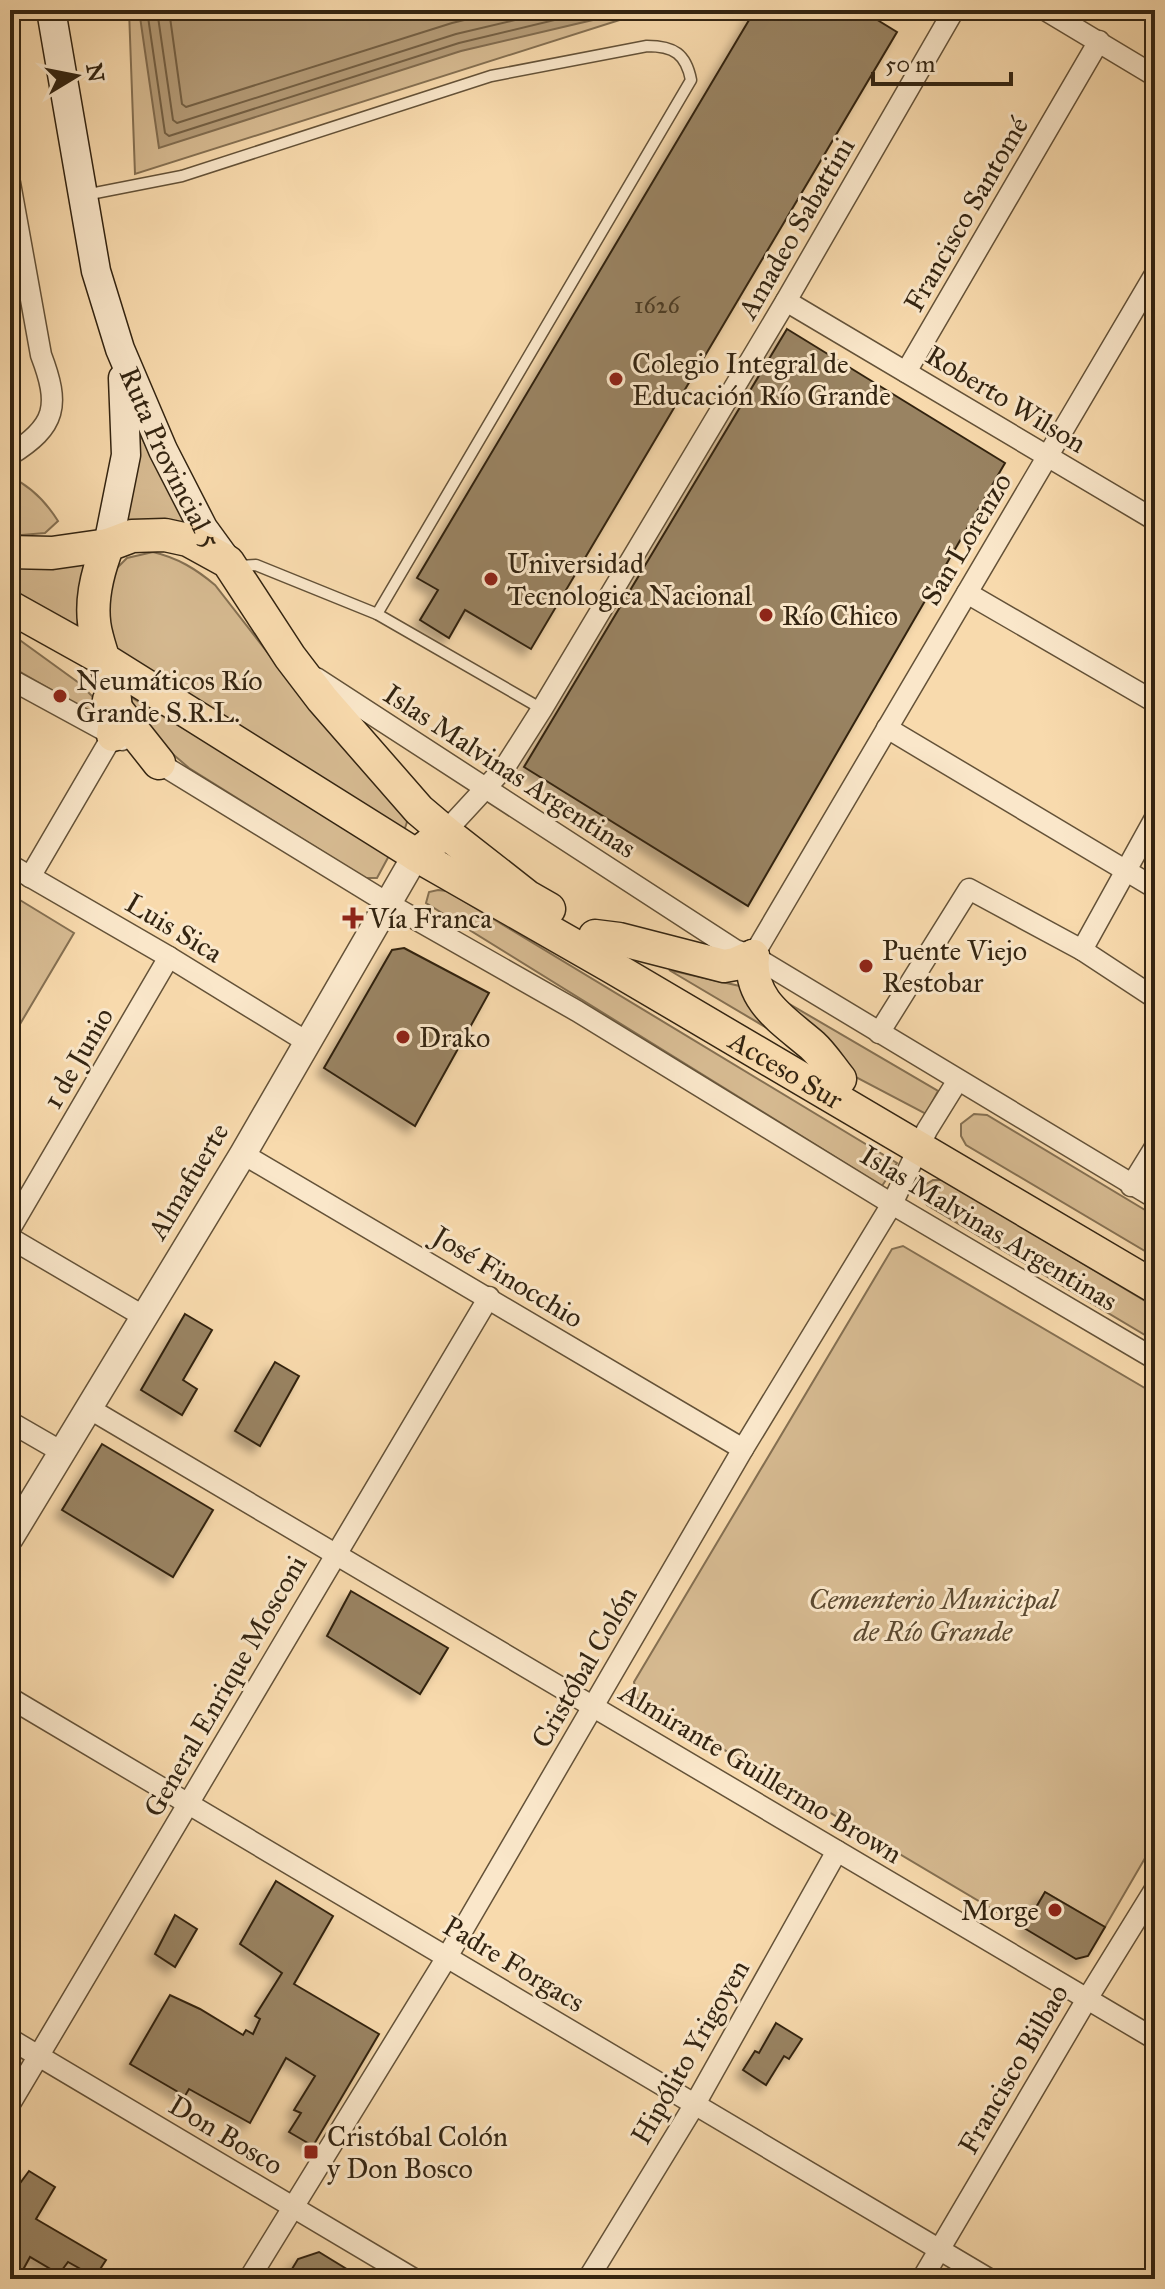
<svg xmlns="http://www.w3.org/2000/svg" width="1165" height="2289" viewBox="0 0 1165 2289" font-family="'IM FELL Great Primer',serif">
<style>
.green{fill:#d7bb92;stroke:#857052;stroke-width:2}
.water{fill:#b59c78;stroke:#816c4f;stroke-width:2}
.lines{fill:none;stroke-linecap:round;stroke-linejoin:round}
.shore{stroke:#746044;stroke-width:2}
.building{fill:#998362;stroke:#332411;stroke-width:2;filter:url(#shadow)}
.service-casing{stroke:#645238;stroke-width:13}
.minor-casing{stroke:#645238;stroke-width:23}
.tertiary-casing{stroke:#645238;stroke-width:29}
.secondary-casing{stroke:#332411;stroke-width:31}
.primary-casing{stroke:#332411;stroke-width:35}
.service{stroke:#fae7ca;stroke-width:10}
.minor{stroke:#fae7ca;stroke-width:20}
.tertiary{stroke:#fae7ca;stroke-width:26}
.secondary{stroke:#fae7ca;stroke-width:28}
.primary{stroke:#f8daad;stroke-width:32}
.poi-dot{fill:#8f2418;stroke:#fae7ca;stroke-width:3}
.labels{text-anchor:middle;dominant-baseline:central;stroke-width:6;stroke-linejoin:round;paint-order:stroke}
.number-label{font-size:24px;fill:#4c3c25}
.street-label{font-size:28px;fill:#332411;stroke:#fae7ca}
.poi-label{font-size:28px;fill:#332411;stroke:#fae7ca;text-anchor:start}
.park-label{font-size:28px;font-style:italic;fill:#5c4a31;stroke:#fae7ca}
</style>
<defs>
<filter id="shadow"><feDropShadow dx="-7" dy="7" stdDeviation="4" flood-color="#0004"/></filter>
</defs>
<rect width="100%" height="100%" fill="#f8daad"/>
<filter id="stains"><feTurbulence type="fractalNoise" baseFrequency=".0025" numOctaves="4"/><feColorMatrix values="0 0 0 0 .2 0 0 0 0 .09 0 0 0 0 .02 0 0 0 .5 -.17"/></filter>
<radialGradient id="worn" r=".72"><stop offset=".6" stop-color="#630" stop-opacity="0"/><stop offset="1" stop-color="#630" stop-opacity=".3"/></radialGradient>
<g class="green">
<path d="M 129,10 L 651,10 L 135,174 Z"/>
<path d="M 138,430 L 191,534 L 121,523 Z"/>
<path d="M 10,477 C 31,486 46,502 58,521 L 45,533 L 10,536 Z"/>
<path d="M 153,552 C 178,558 196,569 215,585 L 314,712 L 408,819 L 405,828 L 400,832 L 116,649 L 103,615 L 110,575 L 127,558 Z"/>
<path d="M 93,556 L 78,618 L 76,635 L 10,595 L 10,563 Z"/>
<path d="M 10,633 L 79,683 L 106,710 L 109,723 L 10,666 Z"/>
<path d="M 124,693 L 391,852 L 377,878 L 365,878 L 189,768 L 161,744 Z"/>
<path d="M 438,890 L 447,891 L 897,1163 L 882,1186 L 426,903 L 429,892 Z"/>
<path d="M 10,894 L 74,933 L 10,1041 Z"/>
<path d="M 669,970 L 744,987 L 767,1028 Z"/>
<path d="M 786,1002 L 938,1091 L 926,1114 L 848,1073 Z"/>
<path d="M 974,1114 L 987,1115 L 1155,1216 L 1155,1257 L 966,1145 L 961,1136 L 961,1124 Z"/>
<path d="M 933,1180 L 944,1180 L 1155,1307 L 1155,1341 L 927,1205 L 922,1195 L 925,1185 Z"/>
<path d="M 903,1246 L 1155,1394 L 1155,1841 L 1105,1927 L 1045,1892 L 1024,1928 L 637,1698 L 634,1682 L 892,1249 Z"/>
</g>
<path class="water" d="M 139,10 L 609,10 L 597,19 L 461,51 L 159,148 Z"/>
<g class="lines">
<g class="shore">
<path d="M 147,10 L 165,133 L 169,136 L 459,43 L 596,10"/>
<path d="M 157,10 L 173,120 L 177,123 L 456,34 L 557,10"/>
<path d="M 169,10 L 182,104 L 186,107 L 452,23 L 505,10"/>
</g>
</g>
<g class="building">
<path d="M 755,10 L 861,10 L 897,32 L 531,649 L 465,610 L 449,638 L 420,620 L 438,590 L 417,578 Z"/>
<path d="M 787,329 L 1005,463 L 748,906 L 524,767 Z"/>
<path d="M 404,948 L 489,993 L 415,1126 L 324,1068 L 392,950 Z"/>
<path d="M 185,1314 L 212,1330 L 183,1380 L 197,1389 L 182,1415 L 141,1390 Z"/>
<path d="M 275,1362 L 299,1376 L 260,1446 L 235,1431 Z"/>
<path d="M 102,1444 L 213,1510 L 173,1577 L 62,1510 Z"/>
<path d="M 351,1591 L 448,1648 L 420,1694 L 327,1636 Z"/>
<path d="M 276,1881 L 333,1916 L 294,1984 L 379,2034 L 313,2146 L 289,2132 L 301,2113 L 294,2110 L 315,2076 L 286,2058 L 250,2123 L 189,2089 L 185,2096 L 130,2064 L 170,1995 L 200,2009 L 243,2035 L 246,2030 L 253,2034 L 260,2019 L 255,2016 L 282,1973 L 240,1944 Z"/>
<path d="M 1045,1892 L 1105,1927 L 1088,1956 L 1076,1959 L 1024,1928 Z"/>
<path d="M 175,1915 L 197,1929 L 175,1967 L 155,1954 Z"/>
<path d="M 776,2023 L 802,2039 L 789,2059 L 784,2056 L 766,2085 L 743,2070 L 755,2051 L 759,2053 Z"/>
<path d="M 29,2171 L 55,2187 L 36,2219 L 106,2260 L 95,2277 L 68,2262 L 59,2274 L 30,2257 L 18,2279 L 10,2279 L 10,2197 Z"/>
<path d="M 319,2252 L 363,2279 L 286,2279 L 298,2259 Z"/>
</g>
<g class="lines">
<defs>
<g id="service">
<path d="M 85,195 L 182,176 L 491,76 L 647,46 C 674,46 686,54 691,80 L 377,614"/>
<path d="M 239,566 L 256,565 L 377,614 L 542,709"/>
</g>
<g id="minor">
<path d="M 1045,10 L 1155,76"/>
<path d="M 10,183 L 41,355 C 60,405 57,426 10,455"/>
<path d="M 786,301 L 1155,520"/>
<path d="M 906,372 L 1099,41"/>
<path d="M 967,593 L 1155,702"/>
<path d="M 316,678 L 735,950 L 753,956 L 1155,1198"/>
<path d="M 10,679 L 122,740"/>
<path d="M 887,728 L 1155,888"/>
<path d="M 149,757 L 389,904 L 577,1011 L 892,1204 L 1155,1359"/>
<path d="M 445,832 L 505,767 L 542,709 L 786,301 L 954,10"/>
<path d="M 10,865 L 169,957 L 307,1042"/>
<path d="M 30,877 L 113,735"/>
<path d="M 1082,950 L 1155,818"/>
<path d="M 753,956 L 1155,274"/>
<path d="M 879,1033 L 969,889 L 1082,950 L 1155,998"/>
<path d="M 243,1154 L 743,1449"/>
<path d="M 1131,1186 L 1155,1147"/>
<path d="M 10,1229 L 169,957"/>
<path d="M 10,1238 L 143,1316"/>
<path d="M 90,1409 L 1155,2039"/>
<path d="M 10,1422 L 62,1452"/>
<path d="M 10,1698 L 989,2279"/>
<path d="M 10,2039 L 414,2279"/>
<path d="M 10,2104 L 489,1297"/>
<path d="M 249,2279 L 447,1957 L 743,1449 L 892,1204 L 927,1130 L 958,1080"/>
<path d="M 588,2279 L 695,2104 L 837,1851"/>
<path d="M 922,2279 L 1087,1999 L 1155,1889"/>
</g>
<path id="tertiary" d="M 10,1538 L 243,1154 L 416,855"/>
<g id="secondary">
<path id="s1" d="M 51,10 L 96,271 L 120,349 L 163,450 L 203,528 L 227,561"/>
<path d="M 108,545 L 126,455 L 123,378"/>
</g>
<g id="primary">
<path d="M 10,552 L 52,553 L 108,545"/>
<path d="M 10,607 L 105,660 L 416,855 L 445,832 L 419,810 L 322,699 L 290,657 L 228,562 L 188,540 L 165,535 L 132,536 L 108,545 C 97,573 88,606 97,637 C 108,680 121,687 113,735"/>
<path d="M 109,700 L 159,763"/>
<path d="M 445,832 L 528,897 L 549,909"/>
<path id="s2" d="M 416,855 L 612,967 L 1155,1287"/>
<path d="M 595,936 L 619,939 L 724,966 L 735,964 L 753,956"/>
<path d="M 753,956 C 748,1000 783,1020 812,1045 C 823,1055 831,1068 840,1079"/>
</g>
</defs>
<use href="#service" class="service-casing"/>
<use href="#minor" class="minor-casing"/>
<use href="#tertiary" class="tertiary-casing"/>
<use href="#secondary" class="secondary-casing"/>
<use href="#primary" class="primary-casing"/>
<use href="#service" class="service"/>
<use href="#minor" class="minor"/>
<use href="#tertiary" class="tertiary"/>
<use href="#secondary" class="secondary"/>
<use href="#primary" class="primary"/>
</g>
<g class="poi-dot">
<circle cx="616" cy="379" r="8"/>
<circle cx="491" cy="579" r="8"/>
<circle cx="766" cy="615" r="8"/>
<circle cx="60" cy="696" r="8"/>
<path d="M349 906h8v8h8v8h-8v8h-8v-8h-8v-8h8z"/>
<circle cx="866" cy="966" r="8"/>
<circle cx="403" cy="1037" r="8"/>
<circle cx="1055" cy="1910" r="8"/>
<rect x="303" y="2144" width="16" height="16" rx="4"/>
</g>
<g class="labels">
<g class="number-label">
<text x="657" y="305">1626</text>
</g>
<g class="street-label">
<text transform="translate(966 214) rotate(-60)">Francisco Santomé</text>
<text transform="translate(796 228) rotate(-60)">Amadeo Sabattini</text>
<text transform="translate(1006 399) rotate(31)">Roberto Wilson</text>
<text stroke="none"><textPath href="#s1" startOffset="466">Ruta Provincial 5</textPath></text>
<text transform="translate(966 539) rotate(-59)">San Lorenzo</text>
<text transform="translate(510 771) rotate(33)">Islas Malvinas Argentinas</text>
<text transform="translate(174 928) rotate(31)">Luis Sica</text>
<text transform="translate(78 1058) rotate(-60)">1 de Junio</text>
<text stroke="none"><textPath href="#s2" startOffset="428">Acceso Sur</textPath></text>
<text transform="translate(188 1181) rotate(-59)">Almafuerte</text>
<text transform="translate(989 1228) rotate(31)">Islas Malvinas Argentinas</text>
<text transform="translate(508 1277) rotate(31)">José Finocchio</text>
<text transform="translate(584 1667) rotate(-60)">Cristóbal Colón</text>
<text transform="translate(225 1686) rotate(-60)">General Enrique Mosconi</text>
<text transform="translate(761 1773) rotate(31)">Almirante Guillermo Brown</text>
<text transform="translate(514 1964) rotate(31)">Padre Forgacs</text>
<text transform="translate(690 2052) rotate(-60)">Hipólito Yrigoyen</text>
<text transform="translate(1013 2069) rotate(-60)">Francisco Bilbao</text>
<text transform="translate(226 2135) rotate(31)">Don Bosco</text>
</g>
<g class="poi-label">
<text x="632" y="363">Colegio Integral de<tspan x="632" dy="32">Educación Río Grande</tspan></text>
<text x="507" y="563">Universidad<tspan x="507" dy="32">Tecnologica Nacional</tspan></text>
<text x="782" y="615">Río Chico</text>
<text x="76" y="680">Neumáticos Río<tspan x="76" dy="32">Grande S.R.L.</tspan></text>
<text x="369" y="918">Vía Franca</text>
<text x="882" y="950">Puente Viejo<tspan x="882" dy="32">Restobar</tspan></text>
<text x="419" y="1037">Drako</text>
<text x="1039" y="1910" text-anchor="end">Morge</text>
<text x="327" y="2136">Cristóbal Colón<tspan x="327" dy="32">y Don Bosco</tspan></text>
</g>
<g class="park-label">
<text x="933" y="1599">Cementerio Municipal<tspan x="933" dy="32">de Río Grande</tspan></text>
</g>
</g>
<rect width="1165" height="2289" fill="none" stroke="#f8daad" stroke-width="40"/>
<rect x="12" y="12" width="1141" height="2265" fill="none" stroke="#332411" stroke-width="4"/>
<rect x="20" y="20" width="1125" height="2249" fill="none" stroke="#332411" stroke-width="2"/>
<g transform="translate(76 76) rotate(80)" stroke="#fae7ca" stroke-width="6" paint-order="stroke">
<path d="M0-6L14 30L0 20L-14 30Z" fill="#332411"/>
<text y="-12" font-size="22" font-weight="bold" text-anchor="middle" fill="#332411">N</text>
</g>
<path d="M873 72v12h138v-12" fill="none" stroke="#332411" stroke-width="4"/>
<text x="885" y="72" font-size="24" fill="#332411" stroke="#fae7ca" stroke-width="6" paint-order="stroke">50 m</text>
<rect width="100%" height="100%" filter="url(#stains)"/>
<rect width="100%" height="100%" fill="url(#worn)"/>
</svg>
